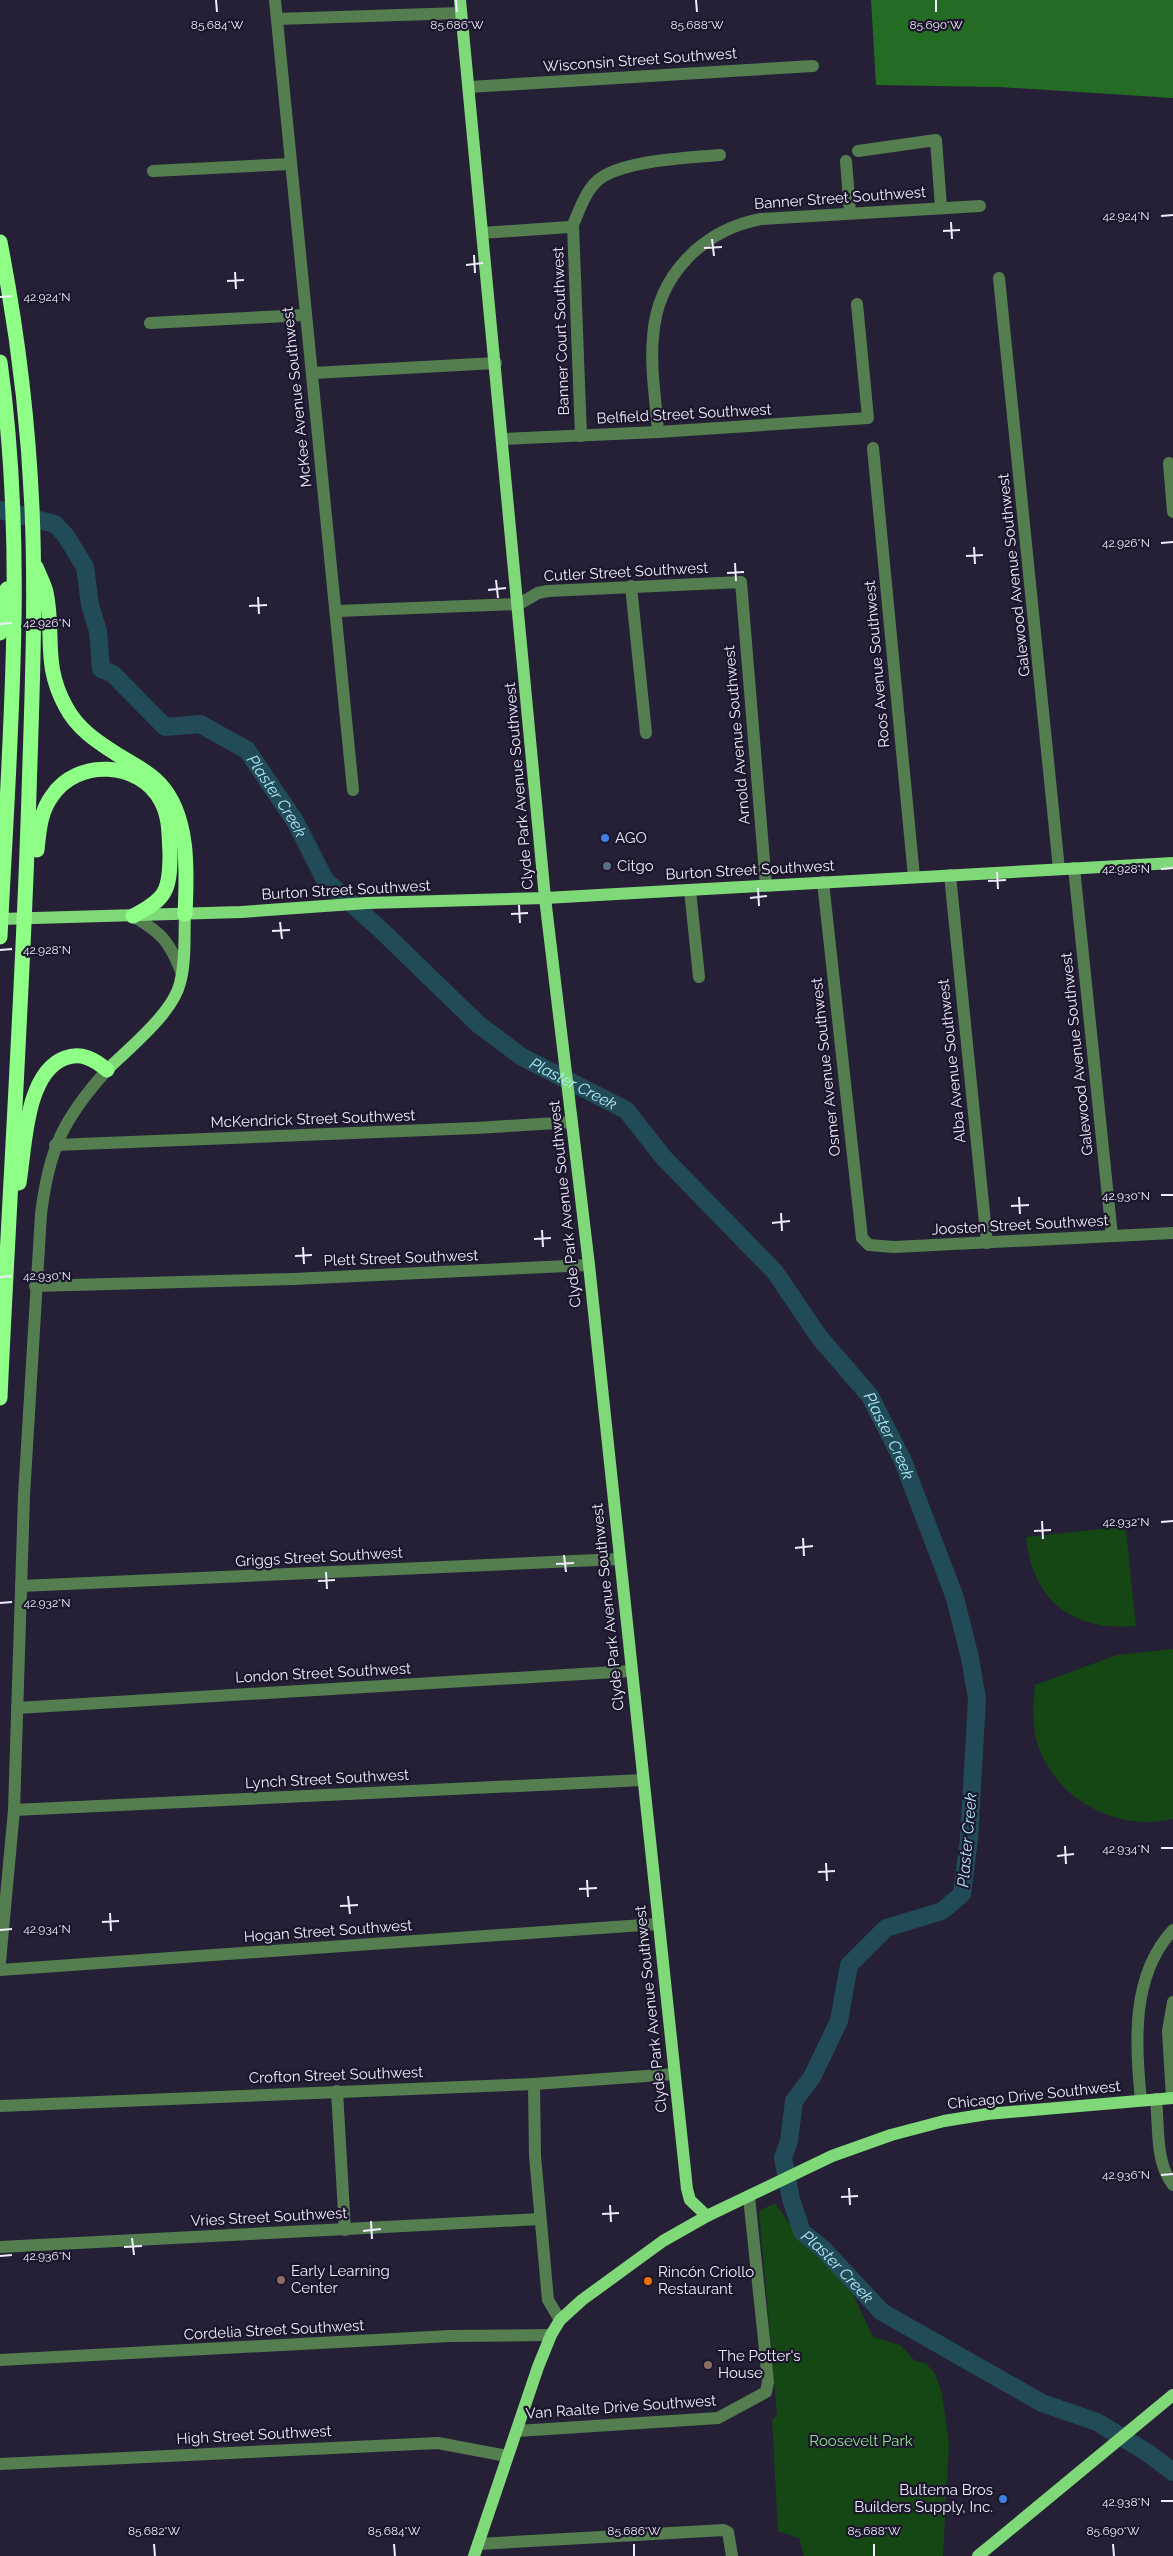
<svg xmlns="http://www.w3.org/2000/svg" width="1173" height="2556" viewBox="0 0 1173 2556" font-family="Raleway,sans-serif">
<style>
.green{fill:#144714}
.forest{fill:#246b24}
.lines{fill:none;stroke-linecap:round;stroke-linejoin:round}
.river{stroke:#214b57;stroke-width:18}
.minor{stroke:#547e50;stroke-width:12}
.major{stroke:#7fd978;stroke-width:12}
.highway{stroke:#8ffe87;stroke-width:15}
.ticks{fill:none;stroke:#efecfb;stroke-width:2}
.shop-dot{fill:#3f7fe0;stroke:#1b162b;stroke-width:2}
.service-dot{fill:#5c6f8a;stroke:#1b162b;stroke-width:2}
.education-dot{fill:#8d6e63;stroke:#1b162b;stroke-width:2}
.food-dot{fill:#e8710a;stroke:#1b162b;stroke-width:2}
.labels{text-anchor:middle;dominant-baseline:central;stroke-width:4.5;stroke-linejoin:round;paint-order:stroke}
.street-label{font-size:15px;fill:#efecfb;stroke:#1b162b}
.poi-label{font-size:15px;fill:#efecfb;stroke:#1b162b;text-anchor:start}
.park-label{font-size:15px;fill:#8be687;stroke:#1b162b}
.water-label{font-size:16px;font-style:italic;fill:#b1eafc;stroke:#1b162b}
.ticks-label{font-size:12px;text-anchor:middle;fill:#efecfb;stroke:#1b162b;stroke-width:4.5;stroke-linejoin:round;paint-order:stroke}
</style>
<rect width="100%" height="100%" fill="#252036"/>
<g class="green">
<path d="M 1120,1527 L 1126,1531 L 1136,1626 C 1074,1632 1032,1601 1026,1537 Z"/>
<path d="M 1173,1649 L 1173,1819 C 1116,1832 1054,1799 1037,1742 C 1032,1723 1033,1705 1035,1685 L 1117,1655 Z"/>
<path d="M 775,2203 L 805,2246 L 844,2275 L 873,2337 L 900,2345 L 915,2361 L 926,2363 L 935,2374 L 942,2394 L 949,2444 L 943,2556 L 804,2556 L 799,2538 L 778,2531 L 772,2420 L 777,2415 L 759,2211 Z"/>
</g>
<path class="forest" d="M 871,0 L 1173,0 L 1173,98 L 999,87 L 876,85 Z"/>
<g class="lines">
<path class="river" id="s1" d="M 0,510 L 55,524 L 66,536 L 85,567 L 90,605 L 98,631 L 101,669 L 113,674 L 165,727 L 200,724 L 247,750 L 295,821 L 325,880 L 381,930 L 478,1024 L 522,1057 L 626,1110 L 664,1158 L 775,1272 L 819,1337 L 870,1396 L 903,1461 L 955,1598 L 970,1658 L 977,1699 L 969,1839 L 962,1894 L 942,1911 L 886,1928 L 849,1965 L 839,2021 L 812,2077 L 794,2101 L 789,2141 L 783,2158 L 791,2199 L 802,2232 L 822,2248 L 882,2312 L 1042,2403 L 1097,2422 L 1148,2453 L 1173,2472"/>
<g class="minor">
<path d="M 275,0 L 353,790"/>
<path d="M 277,19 L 461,13"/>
<path d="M 469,87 L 813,66"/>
<path d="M 858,151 L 936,140 L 941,207"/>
<path d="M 846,161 L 850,212"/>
<path d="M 153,171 L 290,164"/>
<path d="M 573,225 L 581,436"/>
<path d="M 482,233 L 569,227 L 573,225 C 579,211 585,192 597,181 C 620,160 689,158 720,155"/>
<path d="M 999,278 L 1059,869"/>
<path d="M 150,323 L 305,315"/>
<path d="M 313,373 L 496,363"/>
<path d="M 658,432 C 656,401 650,368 653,337 C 657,275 703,230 761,219 L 980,206"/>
<path d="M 502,439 L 658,432 L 868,418 L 857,304"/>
<path d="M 873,448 L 914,877"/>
<path d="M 1169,463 L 1173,512"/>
<path d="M 631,586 L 646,733"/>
<path d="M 337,611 L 519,604 L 538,593 L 548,591 L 741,582 L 766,885"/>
<path d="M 1074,868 L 1112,1236"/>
<path d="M 950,875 L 987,1243"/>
<path d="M 823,882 L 862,1238 L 869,1245 L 894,1247 L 1173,1233"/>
<path d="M 690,890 L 699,977"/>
<path d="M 133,916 C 162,933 170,942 182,974"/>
<path d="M 55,1145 L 476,1128 L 572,1122"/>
<path d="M 35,1286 L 293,1279 L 589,1265"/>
<path d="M 21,1586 L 619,1559"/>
<path d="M 17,1708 L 631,1671"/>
<path d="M 14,1810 L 643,1780"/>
<path d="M 0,1962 L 14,1810 L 24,1496 L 41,1214 C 49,1149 63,1119 107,1070"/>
<path d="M 0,1970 L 657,1924"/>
<path d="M 534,2084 L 535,2156 L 548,2300 L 560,2320"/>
<path d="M 337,2091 L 345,2230"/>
<path d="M 1172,2098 L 1168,2031 L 1173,2002"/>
<path d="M 1156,2099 C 1159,2127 1155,2162 1173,2185"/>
<path d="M 1141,2100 C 1135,2043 1131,1975 1173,1930"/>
<path d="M 0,2106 L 534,2084 L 674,2074"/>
<path d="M 0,2247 L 540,2219"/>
<path d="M 0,2360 L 450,2336 L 551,2335"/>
<path d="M 517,2431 L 718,2418 L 766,2392 L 768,2382 L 764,2340 L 749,2197"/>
<path d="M 0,2464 L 438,2443 L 507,2456"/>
<path d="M 478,2544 L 724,2530 L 728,2532 L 732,2556"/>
</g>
<g class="major">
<path d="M 460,0 L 545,898 L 589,1265 L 687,2189 L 690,2200 L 707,2216"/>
<path d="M 0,919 L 241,912 L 367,903 L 545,898 L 1173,863"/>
<path d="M 107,1070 C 129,1048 173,1013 180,983 C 186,961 184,936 185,914"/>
<path d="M 474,2556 L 538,2367 L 551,2335 L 560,2320 L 582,2300 L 663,2241 L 707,2216 L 832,2156 L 891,2135 L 944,2121 L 987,2114 L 1173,2098"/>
<path d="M 978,2556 L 1173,2395"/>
</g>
<g class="highway">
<path d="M 0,242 C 17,329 28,418 32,508 C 36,602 32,698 29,793 C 23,995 9,1196 0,1398"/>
<path d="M 0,362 C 27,552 9,746 0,937"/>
<path d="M 36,567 C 39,575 44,584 46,592 C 55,635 42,664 66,707 C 77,728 96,741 115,753 C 130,763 147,770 159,783 C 190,815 187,873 185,914"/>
<path d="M 0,633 L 7,589"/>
<path d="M 37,850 C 39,831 40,812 52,796 C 77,758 140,761 161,801 C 170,817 169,837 170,854 C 170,891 166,899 133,916"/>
<path d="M 19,1183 C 25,1148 25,1073 65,1058 C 81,1052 94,1059 107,1070"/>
</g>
</g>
<path class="ticks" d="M 216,0 L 217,12M 456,0 L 457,12M 696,0 L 697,12M 936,0 L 936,12M 1161,216 L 1173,215M 951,222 L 952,239M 943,231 L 960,230M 712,239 L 714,256M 704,248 L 722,247M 474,255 L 475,273M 466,265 L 483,263M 235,272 L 236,289M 227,281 L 244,280M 0,297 L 12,296M 1161,543 L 1173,542M 974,547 L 975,564M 966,556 L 983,555M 735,563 L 736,581M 727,573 L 744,572M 496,580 L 498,598M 488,590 L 506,588M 258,597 L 259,614M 249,606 L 267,605M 0,624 L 12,623M 1161,869 L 1173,868M 997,872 L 998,889M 988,881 L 1006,880M 758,888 L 759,906M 750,898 L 767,896M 519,905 L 520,923M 511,914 L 528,913M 280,922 L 282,939M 272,931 L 290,930M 0,950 L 12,949M 1161,1195 L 1173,1195M 1019,1197 L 1020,1214M 1011,1206 L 1029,1205M 781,1213 L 782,1231M 772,1223 L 790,1221M 542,1230 L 543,1247M 534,1239 L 551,1238M 303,1247 L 304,1264M 295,1256 L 312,1255M 0,1277 L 12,1276M 1042,1521 L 1043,1539M 1161,1522 L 1173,1521M 1034,1531 L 1051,1530M 803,1538 L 804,1556M 795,1548 L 813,1546M 564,1555 L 566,1572M 556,1564 L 574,1563M 326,1572 L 327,1589M 318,1581 L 335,1580M 0,1603 L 12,1602M 1065,1846 L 1066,1864M 1161,1848 L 1173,1848M 1057,1856 L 1074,1854M 826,1863 L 827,1881M 818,1872 L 835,1871M 587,1880 L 588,1897M 579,1889 L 597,1888M 348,1896 L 350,1914M 340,1906 L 358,1905M 110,1913 L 111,1931M 102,1922 L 119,1921M 0,1930 L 12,1929M 1161,2175 L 1173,2174M 849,2188 L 850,2205M 841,2197 L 858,2196M 610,2205 L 611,2222M 602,2214 L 619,2213M 371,2221 L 372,2239M 363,2231 L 381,2229M 132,2238 L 134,2255M 124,2247 L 142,2246M 0,2256 L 12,2255M 1161,2501 L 1173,2501M 154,2544 L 155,2556M 394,2544 L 395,2556M 634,2544 L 634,2556M 874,2544 L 874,2556M 1113,2544 L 1114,2556"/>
<g class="shop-dot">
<circle cx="605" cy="838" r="5"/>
<circle cx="1003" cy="2499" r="5"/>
</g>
<circle class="service-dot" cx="607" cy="866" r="5"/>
<g class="education-dot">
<circle cx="281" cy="2280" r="5"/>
<circle cx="708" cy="2365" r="5"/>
</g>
<circle class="food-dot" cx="648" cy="2281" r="5"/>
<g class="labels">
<g class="street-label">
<text transform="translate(640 60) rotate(-4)">Wisconsin Street Southwest</text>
<text transform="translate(840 198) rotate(-4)">Banner Street Southwest</text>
<text transform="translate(561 331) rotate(-92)">Banner Court Southwest</text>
<text transform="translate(297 397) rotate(-96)">McKee Avenue Southwest</text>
<text transform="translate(684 414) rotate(-3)">Belfield Street Southwest</text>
<text transform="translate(626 572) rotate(-3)">Cutler Street Southwest</text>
<text transform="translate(1014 575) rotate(-96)">Galewood Avenue Southwest</text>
<text transform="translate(877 664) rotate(-95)">Roos Avenue Southwest</text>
<text transform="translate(737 735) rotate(-95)">Arnold Avenue Southwest</text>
<text transform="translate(519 786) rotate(-95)">Clyde Park Avenue Southwest</text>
<text transform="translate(750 870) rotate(-3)">Burton Street Southwest</text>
<text transform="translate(346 890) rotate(-3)">Burton Street Southwest</text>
<text transform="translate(1077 1054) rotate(-96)">Galewood Avenue Southwest</text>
<text transform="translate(952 1061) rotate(-96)">Alba Avenue Southwest</text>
<text transform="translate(826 1067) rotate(-96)">Osmer Avenue Southwest</text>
<text transform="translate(313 1119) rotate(-2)">McKendrick Street Southwest</text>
<text transform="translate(565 1204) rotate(-96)">Clyde Park Avenue Southwest</text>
<text transform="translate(1020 1225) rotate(-3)">Joosten Street Southwest</text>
<text transform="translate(401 1258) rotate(-2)">Plett Street Southwest</text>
<text transform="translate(319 1557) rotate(-3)">Griggs Street Southwest</text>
<text transform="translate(608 1607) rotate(-96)">Clyde Park Avenue Southwest</text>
<text transform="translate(323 1673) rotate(-3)">London Street Southwest</text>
<text transform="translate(327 1779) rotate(-3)">Lynch Street Southwest</text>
<text transform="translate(328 1931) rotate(-4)">Hogan Street Southwest</text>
<text transform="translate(651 2009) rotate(-96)">Clyde Park Avenue Southwest</text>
<text transform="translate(336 2075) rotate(-2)">Crofton Street Southwest</text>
<text transform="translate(1034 2095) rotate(-6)">Chicago Drive Southwest</text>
<text transform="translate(269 2217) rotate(-3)">Vries Street Southwest</text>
<text transform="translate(274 2330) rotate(-3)">Cordelia Street Southwest</text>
<text transform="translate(621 2407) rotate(-4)">Van Raalte Drive Southwest</text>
<text transform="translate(254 2435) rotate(-3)">High Street Southwest</text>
</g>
<g class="poi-label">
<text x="615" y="838">AGO</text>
<text x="617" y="866">Citgo</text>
<text x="291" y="2271">Early Learning<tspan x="291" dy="17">Center</tspan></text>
<text x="658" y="2272">Rincón Criollo<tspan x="658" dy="17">Restaurant</tspan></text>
<text x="718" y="2356">The Potter's<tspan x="718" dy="17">House</tspan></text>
<text x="993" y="2490" text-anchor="end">Bultema Bros<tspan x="993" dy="17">Builders Supply, Inc.</tspan></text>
</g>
<g class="park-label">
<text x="861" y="2441">Roosevelt Park</text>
</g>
<g class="water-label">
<text stroke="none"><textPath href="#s1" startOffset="444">Plaster Creek</textPath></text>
<text stroke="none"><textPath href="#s1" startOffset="864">Plaster Creek</textPath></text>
<text stroke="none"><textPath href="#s1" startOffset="1344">Plaster Creek</textPath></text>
<text transform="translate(967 1840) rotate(-85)">Plaster Creek</text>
<text stroke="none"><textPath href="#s1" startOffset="2289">Plaster Creek</textPath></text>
</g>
</g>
<g class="ticks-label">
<text x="217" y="29">85.684°W</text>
<text x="457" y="29">85.686°W</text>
<text x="697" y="29">85.688°W</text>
<text x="936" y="29">85.690°W</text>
<text x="1126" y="220">42.924°N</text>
<text x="47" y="301">42.924°N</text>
<text x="1126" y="547">42.926°N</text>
<text x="47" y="627">42.926°N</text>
<text x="1126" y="873">42.928°N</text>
<text x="47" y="954">42.928°N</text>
<text x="1126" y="1200">42.930°N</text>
<text x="47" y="1280">42.930°N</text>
<text x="1126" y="1526">42.932°N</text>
<text x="47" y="1607">42.932°N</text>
<text x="1126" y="1853">42.934°N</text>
<text x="47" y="1933">42.934°N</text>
<text x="1126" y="2179">42.936°N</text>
<text x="47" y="2260">42.936°N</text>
<text x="1126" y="2506">42.938°N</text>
<text x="154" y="2535">85.682°W</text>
<text x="394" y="2535">85.684°W</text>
<text x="634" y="2535">85.686°W</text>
<text x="874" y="2535">85.688°W</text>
<text x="1113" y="2535">85.690°W</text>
</g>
</svg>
